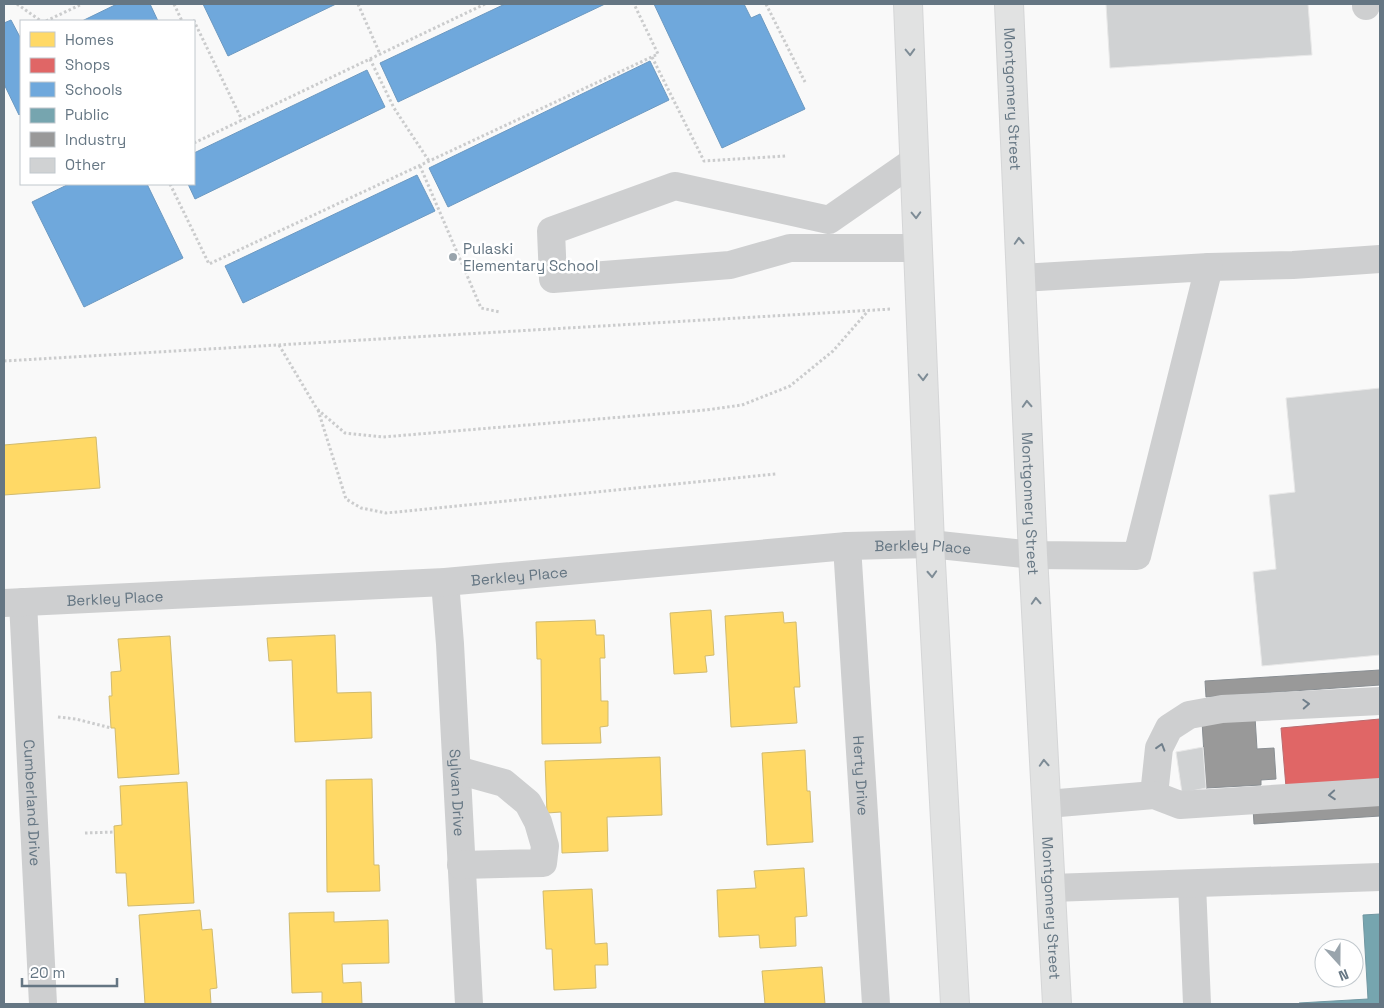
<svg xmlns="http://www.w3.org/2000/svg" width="1384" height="1008" viewBox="0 0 1384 1008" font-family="'Space Grotesk',sans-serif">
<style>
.homes{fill:#ffd966;stroke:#d1bb6f}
.shops{fill:#e06666;stroke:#bb6b6f}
.schools{fill:#6fa8dc;stroke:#6c99c1}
.public{fill:#76a5af;stroke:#7197a2}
.industry{fill:#999;stroke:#898e92}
.building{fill:#d0d2d3;stroke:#e8e8e8}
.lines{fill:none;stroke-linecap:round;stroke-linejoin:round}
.major-casing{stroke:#d5d6d7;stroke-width:30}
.path{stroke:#cbcccd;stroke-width:3;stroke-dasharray:2.5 2.5;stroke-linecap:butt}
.minor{stroke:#cecfd0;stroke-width:28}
.major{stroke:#e1e2e2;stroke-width:28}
.oneway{stroke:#7e8c96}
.oneway2{stroke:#707f8b}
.poi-dot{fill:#99a4ac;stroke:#fff;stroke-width:2}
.labels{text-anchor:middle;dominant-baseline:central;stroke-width:5;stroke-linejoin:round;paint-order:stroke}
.street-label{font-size:15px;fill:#657683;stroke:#fff}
.poi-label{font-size:15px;fill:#657683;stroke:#fff;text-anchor:start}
</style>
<rect width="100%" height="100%" fill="#f9f9f9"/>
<g class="homes">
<path d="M 96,437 L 100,488 L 4,495 L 4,445 Z"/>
<path d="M 711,610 L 714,655 L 705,656 L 707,672 L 674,674 L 670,613 Z"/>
<path d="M 783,612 L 784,623 L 796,622 L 800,687 L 794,687 L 797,723 L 731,727 L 725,616 Z"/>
<path d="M 595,620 L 596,635 L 604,635 L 605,658 L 600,658 L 601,701 L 608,701 L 608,726 L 600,727 L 601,743 L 542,744 L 541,659 L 537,659 L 536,622 Z"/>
<path d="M 335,635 L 337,693 L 371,692 L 372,738 L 295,742 L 292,660 L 269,661 L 267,638 Z"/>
<path d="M 170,636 L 179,774 L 118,778 L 115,728 L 111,728 L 109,696 L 112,696 L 111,672 L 121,671 L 118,639 Z"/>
<path d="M 805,750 L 807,791 L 810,791 L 813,842 L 767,845 L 762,753 Z"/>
<path d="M 660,757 L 662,815 L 607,817 L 608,851 L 562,853 L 561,812 L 547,813 L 545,761 Z"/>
<path d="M 372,779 L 374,865 L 379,865 L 380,891 L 327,892 L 326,780 Z"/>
<path d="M 187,782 L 194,903 L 128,906 L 126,873 L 116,873 L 114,826 L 122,825 L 120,786 Z"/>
<path d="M 804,868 L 807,916 L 795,917 L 796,946 L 760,948 L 759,935 L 719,937 L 717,890 L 756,888 L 754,871 Z"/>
<path d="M 592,889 L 595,944 L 607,943 L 608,965 L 595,965 L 596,988 L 554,990 L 552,949 L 546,949 L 543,891 Z"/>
<path d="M 200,910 L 202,930 L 212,929 L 217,988 L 210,989 L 211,1004 L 145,1004 L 139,915 Z"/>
<path d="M 334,912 L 334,922 L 388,920 L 389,963 L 342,964 L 343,983 L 361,982 L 362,1004 L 322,1004 L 322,992 L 292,993 L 289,913 Z"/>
<path d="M 822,967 L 825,1004 L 765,1004 L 762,971 Z"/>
</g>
<path class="shops" d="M 1380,719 L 1380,779 L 1286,787 L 1281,728 Z"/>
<g class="schools">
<path d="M 117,4 L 150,4 L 158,21 L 82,21 Z"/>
<path d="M 203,4 L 336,4 L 228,56 Z"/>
<path d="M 505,4 L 605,4 L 398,102 L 380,63 Z"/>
<path d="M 654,4 L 744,4 L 751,18 L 760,14 L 805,109 L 722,148 Z"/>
<path d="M 11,20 L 21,39 L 21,113 L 19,115 L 4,84 L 4,23 Z"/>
<path d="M 650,61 L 669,100 L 448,207 L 429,168 Z"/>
<path d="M 367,70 L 385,107 L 195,199 L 188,184 L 194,184 L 194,153 Z"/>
<path d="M 417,175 L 435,211 L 243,303 L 225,266 Z"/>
<path d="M 69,184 L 147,184 L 183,258 L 84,307 L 32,202 Z"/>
</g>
<path class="public" d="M 1380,914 L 1380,1004 L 1299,1004 L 1299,1003 L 1368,999 L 1363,915 Z"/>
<g class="industry">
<path d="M 1380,670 L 1380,685 L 1206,697 L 1205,681 Z"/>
<path d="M 1255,717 L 1257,749 L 1274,748 L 1276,779 L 1261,780 L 1261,785 L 1206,788 L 1202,721 Z"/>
<path d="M 1380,800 L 1380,816 L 1254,824 L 1253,808 Z"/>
</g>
<g class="building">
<path d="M 1106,4 L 1308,4 L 1312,55 L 1110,68 Z"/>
<path d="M 1380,388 L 1380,655 L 1262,666 L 1253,572 L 1276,569 L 1269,495 L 1295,492 L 1286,398 Z"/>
<path d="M 1203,747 L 1206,788 L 1182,793 L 1176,752 Z"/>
</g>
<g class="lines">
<defs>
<g id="major">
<path d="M 908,4 L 930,544 L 955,1004"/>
<path id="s5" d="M 1009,4 L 1033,555 L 1057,1004"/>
</g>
</defs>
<use href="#major" class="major-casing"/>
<g class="path">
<path d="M 17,4 L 41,21"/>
<path d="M 174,4 L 182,21"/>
<path d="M 358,4 L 380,54"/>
<path d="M 766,4 L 805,82"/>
<path d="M 46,21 L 82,4"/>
<path d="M 193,21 L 194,21 L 242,120"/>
<path d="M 652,57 L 704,161 L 786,156"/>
<path d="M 370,59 L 394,108 L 429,161"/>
<path d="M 194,143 L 485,4"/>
<path d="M 420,166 L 481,308 L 500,312"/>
<path d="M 170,184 L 209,264 L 658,54 L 634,4"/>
<path d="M 279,345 L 317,409 L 345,433 L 383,437 L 706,410 L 742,405 L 790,386 L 833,351 L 868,311"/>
<path d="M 4,361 L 892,309"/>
<path d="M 318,410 L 346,499 L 361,508 L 386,513 L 776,474"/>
<path d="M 58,717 L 76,719 L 111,728"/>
<path d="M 85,833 L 114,832"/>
</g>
<g class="minor">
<path d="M 1366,4 L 1366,6"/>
<path d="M 914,161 L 829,220 L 675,186 L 551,231 L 553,279 L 730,265 L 790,248 L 918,248"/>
<path d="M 1209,267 L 1293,265 L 1380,259"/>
<path id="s1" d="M 847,546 L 876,1004"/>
<path id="s2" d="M 445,582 L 450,644 L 469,1004"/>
<path id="s3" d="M 23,602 L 43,1004"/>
<path id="s4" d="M 4,603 L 445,582 L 847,546 L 930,544 L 1033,555 L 1137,556 L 1209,267 L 1021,278"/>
<path d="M 457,770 L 504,783 L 528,803 L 538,822 L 545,846 L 543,863 L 461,865"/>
<path d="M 1154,795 L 1159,748 L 1169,728 L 1189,715 L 1222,709 L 1380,701"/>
<path d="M 1047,804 L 1154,795 L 1180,805 L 1380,792"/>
<path d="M 1192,884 L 1197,1004"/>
<path d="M 1051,888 L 1380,877"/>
</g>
<use href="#major" class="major"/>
</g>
<defs><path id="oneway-chevron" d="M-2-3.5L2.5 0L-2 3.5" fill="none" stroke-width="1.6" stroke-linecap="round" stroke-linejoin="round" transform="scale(1.25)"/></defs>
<g class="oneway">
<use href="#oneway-chevron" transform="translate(910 52) rotate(88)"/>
<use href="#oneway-chevron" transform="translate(916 215) rotate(88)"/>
<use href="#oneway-chevron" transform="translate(1019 241) rotate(-93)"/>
<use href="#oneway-chevron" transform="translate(923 377) rotate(88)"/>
<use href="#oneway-chevron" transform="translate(1027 404) rotate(-93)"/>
<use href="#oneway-chevron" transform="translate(932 574) rotate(87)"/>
<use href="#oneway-chevron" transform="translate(1036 601) rotate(-93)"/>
<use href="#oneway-chevron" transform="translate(1044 763) rotate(-93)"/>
</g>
<g class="oneway2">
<use href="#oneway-chevron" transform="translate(1306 704) rotate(-3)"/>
<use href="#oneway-chevron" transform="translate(1161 747) rotate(-73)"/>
<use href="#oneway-chevron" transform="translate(1332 795) rotate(176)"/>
</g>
<circle class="poi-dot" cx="453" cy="257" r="5"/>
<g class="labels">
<g class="street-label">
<text stroke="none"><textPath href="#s5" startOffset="95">Montgomery Street</textPath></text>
<text stroke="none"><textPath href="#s5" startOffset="500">Montgomery Street</textPath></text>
<text stroke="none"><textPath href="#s4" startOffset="921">Berkley Place</textPath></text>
<text stroke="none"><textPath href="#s4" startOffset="516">Berkley Place</textPath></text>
<text stroke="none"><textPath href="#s4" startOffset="111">Berkley Place</textPath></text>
<text stroke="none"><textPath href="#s1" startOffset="230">Herty Drive</textPath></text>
<text stroke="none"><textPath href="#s2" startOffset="211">Sylvan Drive</textPath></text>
<text stroke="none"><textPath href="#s3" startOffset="201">Cumberland Drive</textPath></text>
<text stroke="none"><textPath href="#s5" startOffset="905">Montgomery Street</textPath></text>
</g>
<g class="poi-label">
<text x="463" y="248">Pulaski<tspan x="463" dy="17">Elementary School</tspan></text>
</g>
</g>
<rect width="1384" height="1008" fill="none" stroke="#657683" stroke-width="10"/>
<rect x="20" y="20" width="175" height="165" fill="#ffffff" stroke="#c1c8cd"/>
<rect x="30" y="32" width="25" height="15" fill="#ffd966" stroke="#c1c8cd"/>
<text x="65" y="45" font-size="15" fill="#657683">Homes</text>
<rect x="30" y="58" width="25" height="15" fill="#e06666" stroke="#c1c8cd"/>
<text x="65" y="70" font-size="15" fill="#657683">Shops</text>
<rect x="30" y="82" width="25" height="15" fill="#6fa8dc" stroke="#c1c8cd"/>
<text x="65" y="95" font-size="15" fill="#657683">Schools</text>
<rect x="30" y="108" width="25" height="15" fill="#76a5af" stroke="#c1c8cd"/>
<text x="65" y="120" font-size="15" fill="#657683">Public</text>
<rect x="30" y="132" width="25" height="15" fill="#999999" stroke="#c1c8cd"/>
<text x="65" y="145" font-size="15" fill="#657683">Industry</text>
<rect x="30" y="158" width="25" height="15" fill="#d0d2d3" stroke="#c1c8cd"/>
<text x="65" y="170" font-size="15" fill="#657683">Other</text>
<g transform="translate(1339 963) rotate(159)"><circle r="24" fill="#ffffff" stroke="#c1c8cd"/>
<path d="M0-4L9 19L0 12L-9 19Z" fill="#99a4ac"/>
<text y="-8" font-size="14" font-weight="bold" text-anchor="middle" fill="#657683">N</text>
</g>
<path d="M22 978v8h95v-8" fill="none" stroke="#657683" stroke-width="2.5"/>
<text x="30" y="978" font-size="15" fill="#657683" stroke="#ffffff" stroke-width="4" paint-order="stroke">20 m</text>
</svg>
